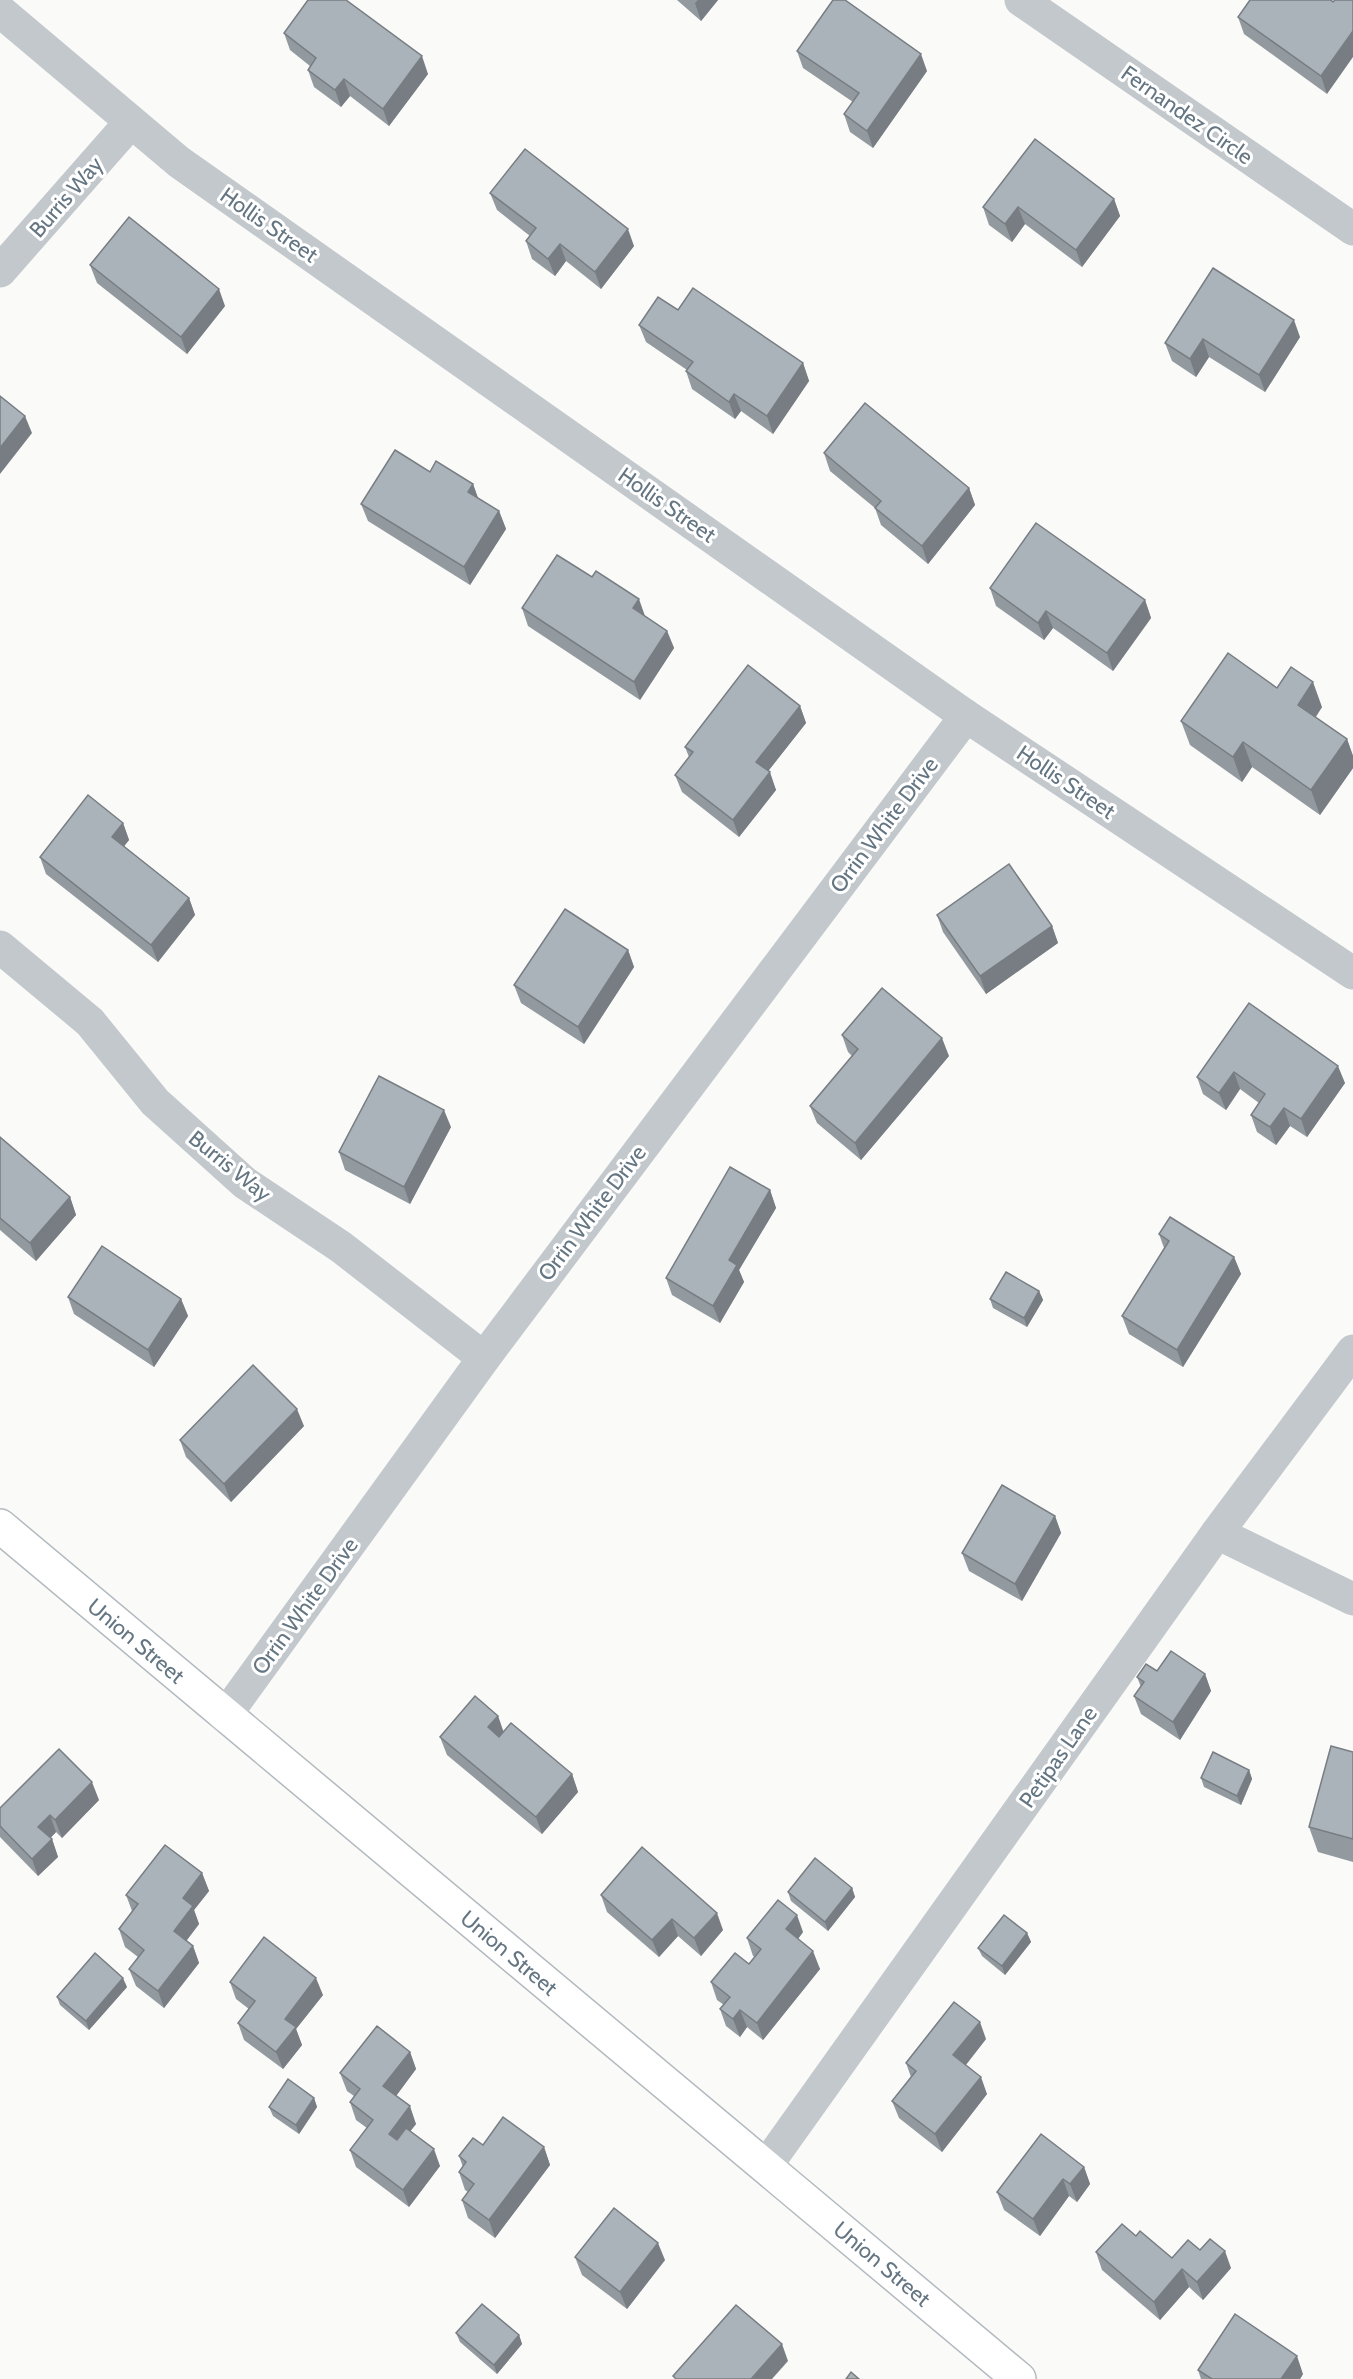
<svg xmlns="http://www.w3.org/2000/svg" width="1353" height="2379" viewBox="0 0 1353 2379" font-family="Cabin,sans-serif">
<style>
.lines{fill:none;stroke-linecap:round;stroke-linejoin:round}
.secondary-casing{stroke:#b3babf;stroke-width:36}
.minor{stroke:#c3c8cc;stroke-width:33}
.secondary{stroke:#fff;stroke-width:33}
.wall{fill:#929a9f}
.shaded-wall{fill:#777d82}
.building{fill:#aab3b9;stroke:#777d82;stroke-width:1.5}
.labels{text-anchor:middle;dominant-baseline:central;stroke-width:6;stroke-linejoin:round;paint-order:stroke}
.street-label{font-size:22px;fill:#657683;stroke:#fff}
</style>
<rect width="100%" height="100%" fill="#fafaf8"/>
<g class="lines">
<defs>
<path id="secondary" d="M 0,1526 L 1019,2379"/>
</defs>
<use href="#secondary" class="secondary-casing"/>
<g class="minor">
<path d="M 1021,0 L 1353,229"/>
<path d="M 0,11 L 179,162 L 966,716 L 1353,973"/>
<path d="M 0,271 L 131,122"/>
<path d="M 0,947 L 90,1022 L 155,1102 L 245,1183 L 341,1247 L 484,1358"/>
<path d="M 1217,1533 L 1353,1599"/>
<path d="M 225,1716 L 484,1358 L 966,716"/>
<path d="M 766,2166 L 1217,1533 L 1353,1351"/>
</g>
<use href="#secondary" class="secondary"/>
</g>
<g class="wall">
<path d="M 677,0 L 718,0 L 701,21 Z"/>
<path d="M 1333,2 L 1327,94 L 1244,34 L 1238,17 Z"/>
<path d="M 284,33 L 428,74 L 389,126 L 350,96 L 341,107 L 314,87 L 308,70 L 310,66 L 290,50 Z"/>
<path d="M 797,51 L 927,71 L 873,148 L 850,132 L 844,114 L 853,102 L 803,68 Z"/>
<path d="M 490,193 L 634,246 L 601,289 L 566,261 L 555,276 L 532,259 L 526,241 L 530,236 L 497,210 Z"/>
<path d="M 1114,199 L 1120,216 L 1082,267 L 1025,224 L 1012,242 L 989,225 L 983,207 Z"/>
<path d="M 90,265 L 225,306 L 187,354 L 97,283 Z"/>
<path d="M 1213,268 L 1300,337 L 1265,392 L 1209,357 L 1196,377 L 1172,361 L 1165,343 Z"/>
<path d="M 678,310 L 803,363 L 809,381 L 773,434 L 741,411 L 735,419 L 692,389 L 686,371 L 687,370 L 646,342 L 639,325 Z"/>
<path d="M 824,453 L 969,488 L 975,505 L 928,564 L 881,525 L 875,508 L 830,471 Z"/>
<path d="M 430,472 L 473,484 L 478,498 L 499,511 L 506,529 L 470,585 L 368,521 L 361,504 Z"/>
<path d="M 990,588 L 1145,600 L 1151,618 L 1113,671 L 1053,628 L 1044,640 L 996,606 Z"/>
<path d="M 522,608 L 645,616 L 667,631 L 674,648 L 640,700 L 528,626 Z"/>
<path d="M 1277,688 L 1322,707 L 1316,717 L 1347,739 L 1353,756 L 1353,768 L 1320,815 L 1252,767 L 1242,782 L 1190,745 L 1181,721 Z"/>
<path d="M 800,706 L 806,723 L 768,771 L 776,790 L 739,837 L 682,792 L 675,775 L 689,757 L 685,747 Z"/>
<path d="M 123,823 L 129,840 L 124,846 L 189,898 L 195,915 L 158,962 L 46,874 L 40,857 Z"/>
<path d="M 937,915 L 1052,926 L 1058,943 L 986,994 L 943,932 Z"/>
<path d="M 628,950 L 634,967 L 584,1044 L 521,1003 L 514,985 Z"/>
<path d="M 1249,1003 L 1345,1083 L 1307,1137 L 1290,1126 L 1276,1145 L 1257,1132 L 1251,1115 L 1259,1103 L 1240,1089 L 1226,1110 L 1203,1094 L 1197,1077 Z"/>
<path d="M 842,1035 L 949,1056 L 861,1160 L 817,1123 L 810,1106 L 852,1056 L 848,1052 Z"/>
<path d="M 451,1127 L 410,1204 L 345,1170 L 339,1152 Z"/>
<path d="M 0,1137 L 70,1197 L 76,1215 L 36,1261 L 0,1230 Z"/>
<path d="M 770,1190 L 776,1208 L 739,1270 L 744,1282 L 720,1323 L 672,1295 L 666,1278 Z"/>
<path d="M 1159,1234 L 1234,1257 L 1241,1274 L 1183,1367 L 1129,1334 L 1122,1316 L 1164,1248 Z"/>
<path d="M 1039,1291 L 1043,1300 L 1027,1327 L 993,1308 L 990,1299 Z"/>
<path d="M 68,1297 L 181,1299 L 188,1316 L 154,1367 L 74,1314 Z"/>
<path d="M 304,1426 L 231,1502 L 186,1457 L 180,1440 Z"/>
<path d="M 1055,1516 L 1061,1533 L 1022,1601 L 969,1571 L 962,1553 Z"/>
<path d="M 1157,1671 L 1205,1674 L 1211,1691 L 1180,1740 L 1141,1714 L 1134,1696 L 1141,1687 L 1137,1677 Z"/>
<path d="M 498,1716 L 503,1732 L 572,1774 L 578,1792 L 542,1834 L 447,1755 L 440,1737 Z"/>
<path d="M 1353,1752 L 1353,1862 L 1318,1852 L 1309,1827 Z"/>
<path d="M 1249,1770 L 1252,1779 L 1241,1805 L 1204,1787 L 1201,1778 Z"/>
<path d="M 99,1800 L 62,1838 L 56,1832 L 50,1838 L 52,1839 L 58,1857 L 38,1876 L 0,1837 L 0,1808 Z"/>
<path d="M 202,1873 L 209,1891 L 194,1910 L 199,1924 L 186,1941 L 193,1946 L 199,1963 L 164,2008 L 136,1986 L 129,1969 L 138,1957 L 125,1947 L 119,1929 L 132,1911 L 126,1895 Z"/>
<path d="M 852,1888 L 855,1897 L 828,1931 L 791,1901 L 788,1892 Z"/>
<path d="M 601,1895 L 723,1930 L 701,1956 L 678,1936 L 659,1957 L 607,1912 Z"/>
<path d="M 803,1932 L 798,1939 L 820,1969 L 763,2040 L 747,2027 L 740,2037 L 726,2026 L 720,2009 L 724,2005 L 717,2000 L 711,1982 L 749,1964 L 755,1957 L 753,1956 L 747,1938 Z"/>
<path d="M 1027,1933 L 1031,1942 L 1005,1975 L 982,1956 L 978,1948 Z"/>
<path d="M 230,1982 L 323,1995 L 296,2029 L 302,2045 L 283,2069 L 244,2040 L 238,2023 L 249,2009 L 236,1999 Z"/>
<path d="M 127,1987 L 89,2030 L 60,2005 L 57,1997 Z"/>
<path d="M 986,2039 L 966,2065 L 987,2094 L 942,2152 L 899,2118 L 892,2101 L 911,2077 L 906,2063 Z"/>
<path d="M 410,2052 L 416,2069 L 396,2096 L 416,2124 L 410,2131 L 440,2166 L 409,2207 L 356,2167 L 350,2150 L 367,2128 L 356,2120 L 350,2102 L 354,2096 L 347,2091 L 340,2073 Z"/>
<path d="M 314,2098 L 317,2107 L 299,2134 L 273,2116 L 269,2107 Z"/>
<path d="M 483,2145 L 544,2147 L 550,2165 L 495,2238 L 468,2218 L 462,2200 L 468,2192 L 465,2190 L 459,2172 L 463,2167 L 459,2156 Z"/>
<path d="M 1084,2167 L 1090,2184 L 1077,2202 L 1069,2196 L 1040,2236 L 1004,2210 L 997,2192 Z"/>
<path d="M 1136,2236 L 1172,2258 L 1200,2250 L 1231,2268 L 1203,2300 L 1189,2287 L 1160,2320 L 1102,2270 L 1096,2252 Z"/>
<path d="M 575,2257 L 665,2260 L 627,2309 L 582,2275 Z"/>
<path d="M 456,2333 L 519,2335 L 522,2344 L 497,2374 L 460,2342 Z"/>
<path d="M 1198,2370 L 1303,2374 L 1300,2379 L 1201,2379 Z"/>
</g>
<g class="shaded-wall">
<path d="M 698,0 L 718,0 L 701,21 L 695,3 Z"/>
<path d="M 1353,31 L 1353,57 L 1327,94 L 1321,76 Z"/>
<path d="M 921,54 L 927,71 L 873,148 L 867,131 Z"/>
<path d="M 422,56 L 428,74 L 389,126 L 383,109 Z"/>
<path d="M 344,79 L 350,96 L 341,107 L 335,90 Z"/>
<path d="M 1114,199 L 1120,216 L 1082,267 L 1076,250 Z"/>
<path d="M 1018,207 L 1025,224 L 1012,242 L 1005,224 Z"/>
<path d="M 628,229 L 634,246 L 601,289 L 595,272 Z"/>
<path d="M 560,244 L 566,261 L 555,276 L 548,259 Z"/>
<path d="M 219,289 L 225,306 L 187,354 L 181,337 Z"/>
<path d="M 1294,320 L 1300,337 L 1265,392 L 1259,375 Z"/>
<path d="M 1203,339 L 1209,357 L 1196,377 L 1190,359 Z"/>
<path d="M 803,363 L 809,381 L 773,434 L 767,416 Z"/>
<path d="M 734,394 L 741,411 L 735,419 L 729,402 Z"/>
<path d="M 25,416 L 32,433 L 0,474 L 0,448 Z"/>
<path d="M 473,484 L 479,501 L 468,492 Z"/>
<path d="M 969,488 L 975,505 L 928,564 L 922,546 Z"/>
<path d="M 499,511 L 506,529 L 470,585 L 464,567 Z"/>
<path d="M 639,599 L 645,616 L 633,608 Z"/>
<path d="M 1145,600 L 1151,618 L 1113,671 L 1107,653 Z"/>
<path d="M 1046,611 L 1053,628 L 1044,640 L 1038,623 Z"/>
<path d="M 667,631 L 674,648 L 640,700 L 634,682 Z"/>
<path d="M 1313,682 L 1322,707 L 1307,729 L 1298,705 Z"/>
<path d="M 800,706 L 806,723 L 762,779 L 756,762 Z"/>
<path d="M 1347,739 L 1353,756 L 1353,768 L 1320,815 L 1311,790 Z"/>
<path d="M 1243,742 L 1252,767 L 1242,782 L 1233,757 Z"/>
<path d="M 770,772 L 776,790 L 739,837 L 733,820 Z"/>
<path d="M 123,823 L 129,840 L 118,854 L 112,837 Z"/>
<path d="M 189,898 L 195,915 L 158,962 L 151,945 Z"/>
<path d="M 1052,926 L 1058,943 L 986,994 L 980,976 Z"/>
<path d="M 628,950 L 634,967 L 584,1044 L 578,1027 Z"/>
<path d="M 942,1038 L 949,1056 L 861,1160 L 855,1143 Z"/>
<path d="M 1338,1066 L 1345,1083 L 1307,1137 L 1301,1119 Z"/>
<path d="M 1234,1072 L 1240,1089 L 1226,1110 L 1219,1093 Z"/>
<path d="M 1284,1108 L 1290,1126 L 1276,1145 L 1270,1127 Z"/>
<path d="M 444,1110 L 451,1127 L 410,1204 L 404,1187 Z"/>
<path d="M 770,1190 L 776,1208 L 739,1270 L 744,1282 L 720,1323 L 713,1306 L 729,1260 Z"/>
<path d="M 70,1197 L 76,1215 L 36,1261 L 30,1243 Z"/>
<path d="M 1234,1257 L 1241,1274 L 1183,1367 L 1177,1350 Z"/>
<path d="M 1039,1291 L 1043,1300 L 1027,1327 L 1024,1318 Z"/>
<path d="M 181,1299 L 188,1316 L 154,1367 L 148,1350 Z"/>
<path d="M 297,1409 L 304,1426 L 231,1502 L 224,1484 Z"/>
<path d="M 1055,1516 L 1061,1533 L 1022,1601 L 1015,1584 Z"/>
<path d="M 1205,1674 L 1211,1691 L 1180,1740 L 1173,1722 Z"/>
<path d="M 498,1716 L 504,1733 L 494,1744 L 488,1727 Z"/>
<path d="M 1249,1770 L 1252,1779 L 1241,1805 L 1237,1796 Z"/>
<path d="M 572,1774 L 578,1792 L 542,1834 L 536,1817 Z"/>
<path d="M 92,1782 L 99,1800 L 62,1838 L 55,1820 Z"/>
<path d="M 50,1815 L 56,1832 L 45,1844 L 38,1827 Z"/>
<path d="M 52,1839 L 58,1857 L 38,1876 L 32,1859 Z"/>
<path d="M 202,1873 L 209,1891 L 194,1910 L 199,1924 L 181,1948 L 174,1931 L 183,1898 Z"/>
<path d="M 852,1888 L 855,1897 L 828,1931 L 825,1922 Z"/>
<path d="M 717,1913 L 723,1930 L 701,1956 L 694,1938 Z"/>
<path d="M 797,1915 L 803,1932 L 792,1947 L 786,1929 Z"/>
<path d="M 672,1919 L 678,1936 L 659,1957 L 652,1940 Z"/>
<path d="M 1027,1933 L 1031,1942 L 1005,1975 L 1002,1966 Z"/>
<path d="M 193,1946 L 199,1963 L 164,2008 L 158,1991 Z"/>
<path d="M 813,1951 L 820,1969 L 763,2040 L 757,2023 Z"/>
<path d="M 123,1978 L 127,1987 L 89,2030 L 86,2021 Z"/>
<path d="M 316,1978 L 323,1995 L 296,2029 L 302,2045 L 283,2069 L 276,2052 L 285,2019 Z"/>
<path d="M 740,2010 L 747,2027 L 740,2037 L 733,2019 Z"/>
<path d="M 980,2022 L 986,2039 L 960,2072 L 953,2055 Z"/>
<path d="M 410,2052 L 416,2069 L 390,2104 L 383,2086 Z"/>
<path d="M 981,2077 L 987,2094 L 942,2152 L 935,2134 Z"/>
<path d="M 314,2098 L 317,2107 L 299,2134 L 296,2125 Z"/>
<path d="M 410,2106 L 416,2124 L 395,2151 L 389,2134 Z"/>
<path d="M 544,2147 L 550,2165 L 495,2238 L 489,2220 Z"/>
<path d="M 434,2149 L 440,2166 L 409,2207 L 403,2190 Z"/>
<path d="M 1084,2167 L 1090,2184 L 1077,2202 L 1070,2184 Z"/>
<path d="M 1063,2179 L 1069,2196 L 1040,2236 L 1033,2219 Z"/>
<path d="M 658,2243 L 665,2260 L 627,2309 L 620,2292 Z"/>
<path d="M 1225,2251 L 1231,2268 L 1203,2300 L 1197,2282 Z"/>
<path d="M 1182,2269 L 1189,2287 L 1160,2320 L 1154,2302 Z"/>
<path d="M 519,2335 L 522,2344 L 497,2374 L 494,2365 Z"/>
<path d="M 782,2344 L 788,2361 L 772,2379 L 751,2379 Z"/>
<path d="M 1297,2356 L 1303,2374 L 1300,2379 L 1281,2379 Z"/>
</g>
<g class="building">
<path d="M 308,0 L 346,0 L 422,56 L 383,109 L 344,79 L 335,90 L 308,70 L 316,58 L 284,33 Z"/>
<path d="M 833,0 L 845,0 L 921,54 L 867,131 L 844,114 L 859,93 L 797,51 Z"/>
<path d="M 1250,0 L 1331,0 L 1333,2 L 1335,0 L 1353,0 L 1353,31 L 1321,76 L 1238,17 Z"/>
<path d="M 1035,139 L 1114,199 L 1076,250 L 1018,207 L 1005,224 L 983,207 Z"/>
<path d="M 525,149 L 628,229 L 595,272 L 560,244 L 548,259 L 526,241 L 536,228 L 490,193 Z"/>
<path d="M 129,217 L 219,289 L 181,337 L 90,265 Z"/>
<path d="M 1213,268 L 1294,320 L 1259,375 L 1203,339 L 1190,359 L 1165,343 Z"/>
<path d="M 693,288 L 803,363 L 767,416 L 734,394 L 729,402 L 686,371 L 693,362 L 639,325 L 658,297 L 678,310 Z"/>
<path d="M 0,396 L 25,416 L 0,448 Z"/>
<path d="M 865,403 L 969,488 L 922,546 L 875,508 L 881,501 L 824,453 Z"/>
<path d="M 395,450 L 430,472 L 436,461 L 473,484 L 468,492 L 499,511 L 464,567 L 361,504 Z"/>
<path d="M 1036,523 L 1145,600 L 1107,653 L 1046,611 L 1038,623 L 990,588 Z"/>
<path d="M 557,555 L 592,577 L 596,571 L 639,599 L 633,608 L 667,631 L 634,682 L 522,608 Z"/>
<path d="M 1228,653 L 1277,688 L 1291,667 L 1313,682 L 1298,705 L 1347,739 L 1311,790 L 1243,742 L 1233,757 L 1181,721 Z"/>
<path d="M 748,665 L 800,706 L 756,762 L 770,772 L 733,820 L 675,775 L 693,752 L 685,747 Z"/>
<path d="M 88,795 L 123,823 L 112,837 L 189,898 L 151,945 L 40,857 Z"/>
<path d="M 1009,864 L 1052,926 L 980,976 L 937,915 Z"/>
<path d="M 565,909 L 628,950 L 578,1027 L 514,985 Z"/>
<path d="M 882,988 L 942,1038 L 855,1143 L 810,1106 L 858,1049 L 842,1035 Z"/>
<path d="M 1249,1003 L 1338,1066 L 1301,1119 L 1284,1108 L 1270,1127 L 1251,1115 L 1265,1094 L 1234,1072 L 1219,1093 L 1197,1077 Z"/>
<path d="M 379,1076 L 444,1110 L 404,1187 L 339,1152 Z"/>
<path d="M 0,1137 L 70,1197 L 30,1243 L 0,1218 Z"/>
<path d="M 730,1167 L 770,1190 L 729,1260 L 737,1265 L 713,1306 L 666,1278 Z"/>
<path d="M 1170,1217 L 1234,1257 L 1177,1350 L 1122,1316 L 1169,1241 L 1159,1234 Z"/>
<path d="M 102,1246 L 181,1299 L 148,1350 L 68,1297 Z"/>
<path d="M 1006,1272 L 1039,1291 L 1024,1318 L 990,1299 Z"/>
<path d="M 253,1365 L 297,1409 L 224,1484 L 180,1440 Z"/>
<path d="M 1002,1485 L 1055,1516 L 1015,1584 L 962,1553 Z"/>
<path d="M 1171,1651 L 1205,1674 L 1173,1722 L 1134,1696 L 1144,1682 L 1137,1677 L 1146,1664 L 1157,1671 Z"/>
<path d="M 475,1696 L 498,1716 L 488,1727 L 499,1737 L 511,1723 L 572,1774 L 536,1817 L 440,1737 Z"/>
<path d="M 1331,1746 L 1353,1752 L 1353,1839 L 1309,1827 Z"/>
<path d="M 59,1749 L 92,1782 L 55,1820 L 50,1815 L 38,1827 L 52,1839 L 32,1859 L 0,1826 L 0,1808 Z"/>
<path d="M 1213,1752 L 1249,1770 L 1237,1796 L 1201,1778 Z"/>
<path d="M 165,1845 L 202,1873 L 183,1898 L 193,1906 L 174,1931 L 193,1946 L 158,1991 L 129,1969 L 144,1950 L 119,1929 L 138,1904 L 126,1895 Z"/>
<path d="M 642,1847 L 717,1913 L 694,1938 L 672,1919 L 652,1940 L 601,1895 Z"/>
<path d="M 815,1858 L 852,1888 L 825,1922 L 788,1892 Z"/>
<path d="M 778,1900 L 797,1915 L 786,1929 L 813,1951 L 757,2023 L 740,2010 L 733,2019 L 720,2009 L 730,1997 L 711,1982 L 735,1953 L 749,1964 L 761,1949 L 747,1938 Z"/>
<path d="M 1004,1915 L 1027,1933 L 1002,1966 L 978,1948 Z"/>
<path d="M 264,1937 L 316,1978 L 285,2019 L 296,2027 L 276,2052 L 238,2023 L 255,2001 L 230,1982 Z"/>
<path d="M 95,1953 L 123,1978 L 86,2021 L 57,1997 Z"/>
<path d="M 954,2002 L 980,2022 L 953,2055 L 981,2077 L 935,2134 L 892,2101 L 916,2071 L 906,2063 Z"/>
<path d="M 377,2026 L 410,2052 L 383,2086 L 410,2106 L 389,2134 L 397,2140 L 406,2128 L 434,2149 L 403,2190 L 350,2150 L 373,2120 L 350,2102 L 360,2089 L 340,2073 Z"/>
<path d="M 288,2079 L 314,2098 L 296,2125 L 269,2107 Z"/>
<path d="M 503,2117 L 544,2147 L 489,2220 L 462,2200 L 474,2184 L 459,2172 L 466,2162 L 459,2156 L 473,2138 L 483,2145 Z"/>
<path d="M 1041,2134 L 1084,2167 L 1070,2184 L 1063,2179 L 1033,2219 L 997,2192 Z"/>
<path d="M 614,2208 L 658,2243 L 620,2292 L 575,2257 Z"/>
<path d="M 1122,2224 L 1136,2236 L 1140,2231 L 1172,2258 L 1188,2240 L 1200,2250 L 1210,2239 L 1225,2251 L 1197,2282 L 1182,2269 L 1154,2302 L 1096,2252 Z"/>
<path d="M 482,2304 L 519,2335 L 494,2365 L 456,2333 Z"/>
<path d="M 736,2305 L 782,2344 L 751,2379 L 676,2379 L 673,2376 Z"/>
<path d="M 1235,2314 L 1297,2356 L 1281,2379 L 1212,2379 L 1198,2370 Z"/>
<path d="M 851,2372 L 859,2379 L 846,2379 Z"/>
</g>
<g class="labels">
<g class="street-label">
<text transform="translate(1187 115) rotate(35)">Fernandez Circle</text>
<text transform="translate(66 197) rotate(-49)">Burris Way</text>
<text transform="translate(269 225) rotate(35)">Hollis Street</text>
<text transform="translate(667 505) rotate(35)">Hollis Street</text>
<text transform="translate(1066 782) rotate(34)">Hollis Street</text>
<text transform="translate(884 825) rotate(-53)">Orrin White Drive</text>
<text transform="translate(230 1166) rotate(39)">Burris Way</text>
<text transform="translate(592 1213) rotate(-53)">Orrin White Drive</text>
<text transform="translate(305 1606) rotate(-54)">Orrin White Drive</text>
<text transform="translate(136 1641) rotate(40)">Union Street</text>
<text transform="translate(1058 1757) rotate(-55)">Petipas Lane</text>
<text transform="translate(509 1953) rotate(40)">Union Street</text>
<text transform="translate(882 2264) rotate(40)">Union Street</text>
</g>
</g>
</svg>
